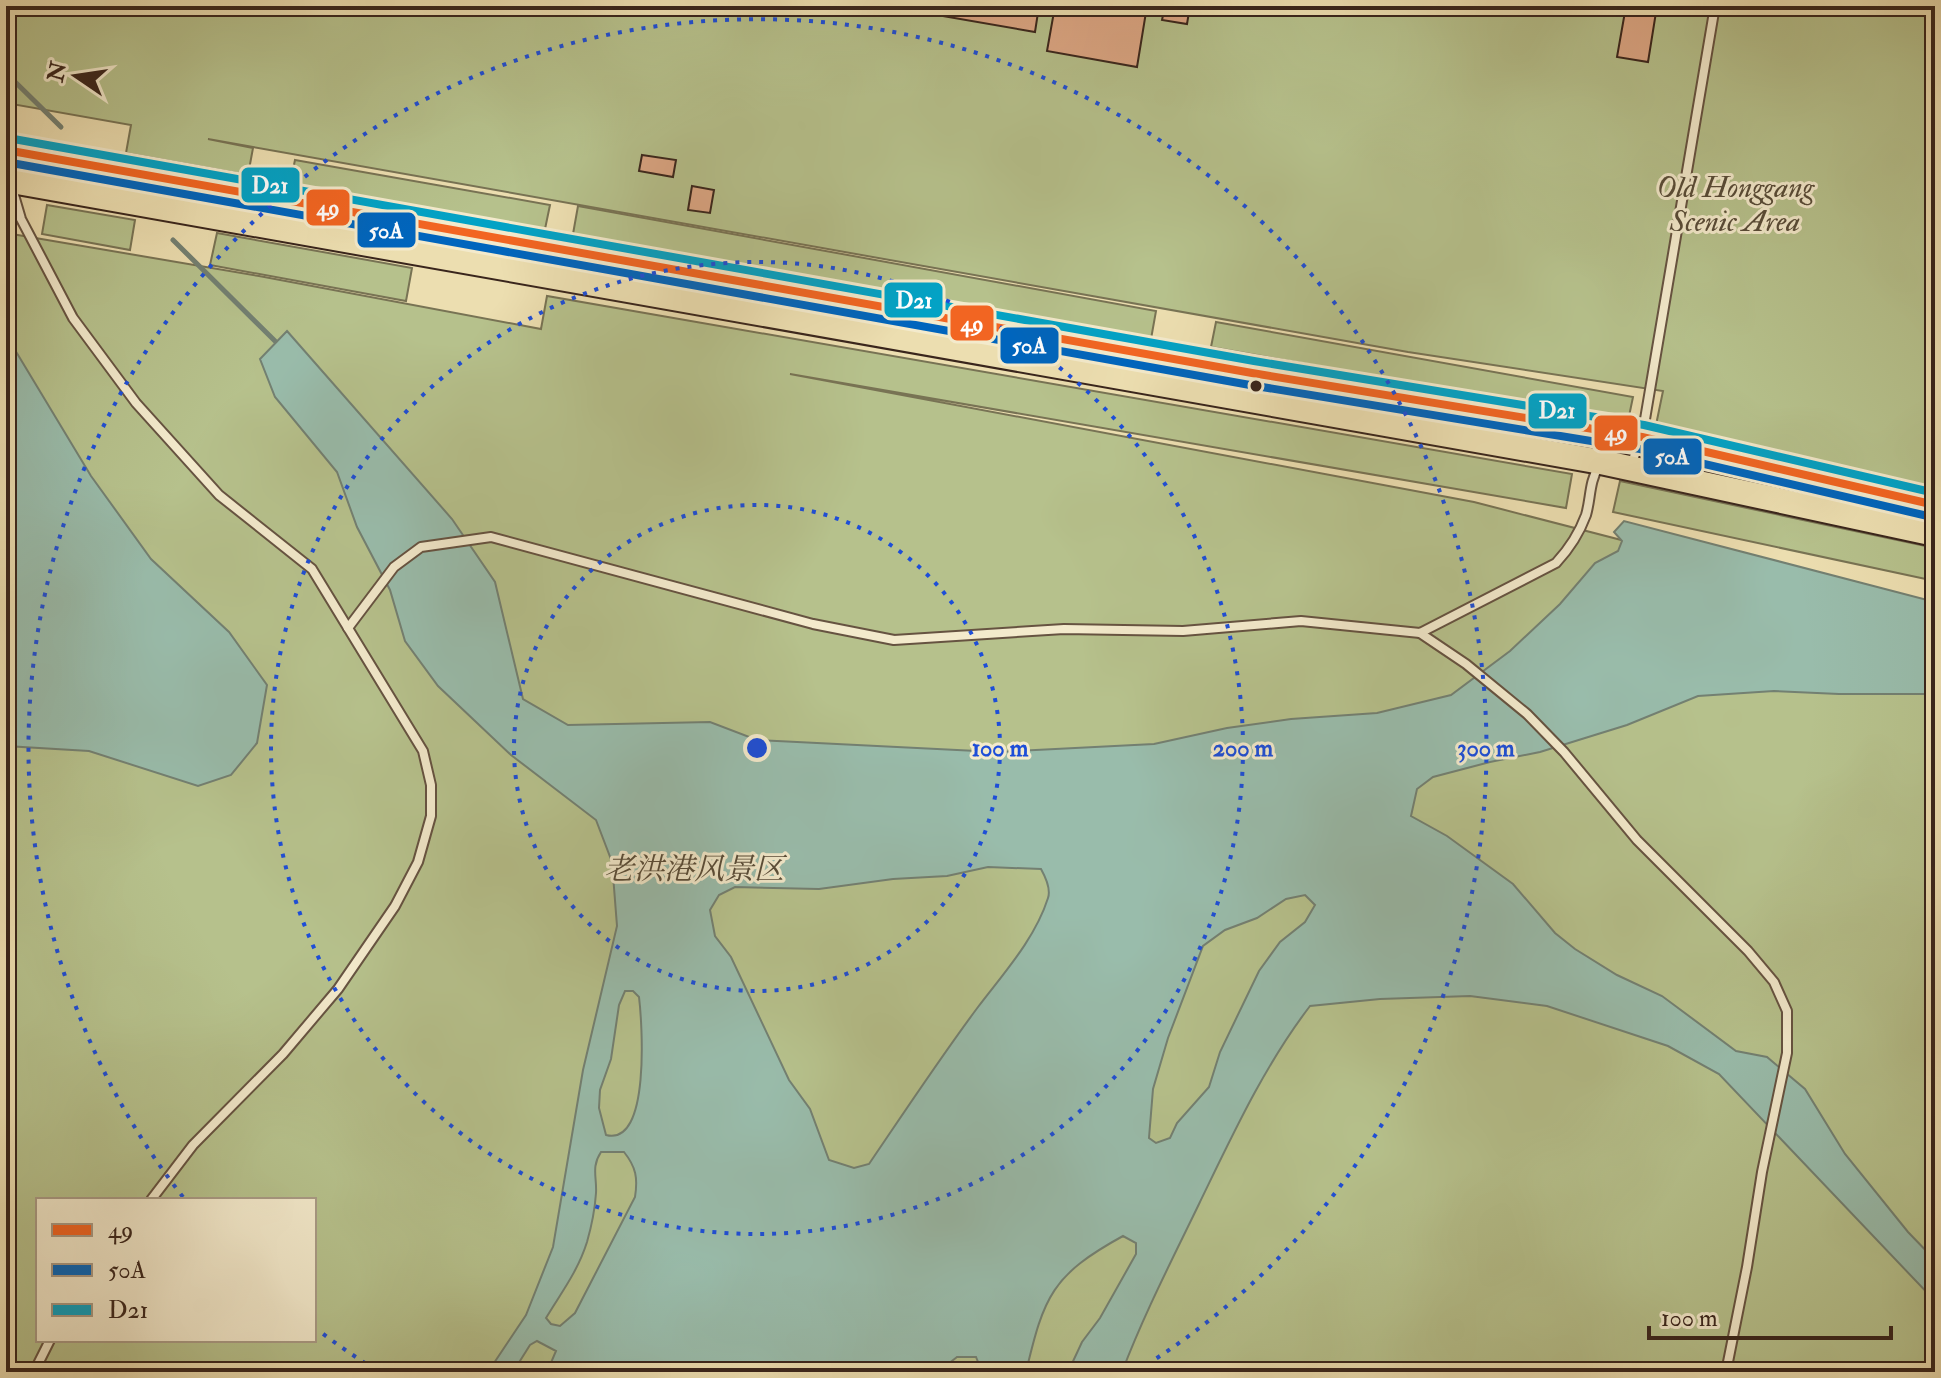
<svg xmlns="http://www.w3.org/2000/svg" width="1941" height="1378" viewBox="0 0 1941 1378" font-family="'IM FELL Double Pica','Noto Serif SC',serif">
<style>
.green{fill:#b6c18c;stroke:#787354;stroke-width:2;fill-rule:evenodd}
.water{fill:#99bcab;stroke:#738072;stroke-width:2;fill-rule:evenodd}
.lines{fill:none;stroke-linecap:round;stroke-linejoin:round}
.stream{stroke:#738072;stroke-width:5}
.building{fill:#dda785;stroke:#39251c;stroke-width:2}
.service-casing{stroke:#665341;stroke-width:12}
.primary-casing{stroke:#39251c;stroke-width:28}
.service{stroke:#f3eacc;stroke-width:8}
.primary{stroke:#ecdeb0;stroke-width:24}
.bus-1-casing{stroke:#f3eacc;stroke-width:14}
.bus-2-casing{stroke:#f3eacc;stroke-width:14}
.bus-3-casing{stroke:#f3eacc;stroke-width:14}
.bus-1{stroke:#f26522;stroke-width:8}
.bus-2{stroke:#0065bd;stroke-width:8}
.bus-3{stroke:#03a2c5;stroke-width:8}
.ring{fill:none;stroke:#1d4ed8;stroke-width:4;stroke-dasharray:4 8}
.bus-dot{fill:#39251c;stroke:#f3eacc;stroke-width:3}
.labels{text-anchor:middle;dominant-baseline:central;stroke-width:6;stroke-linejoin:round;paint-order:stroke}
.park-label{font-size:30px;font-style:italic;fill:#584c38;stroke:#f3eacc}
.centre{fill:#1d4ed8;stroke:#f3eacc;stroke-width:4}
.ring-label{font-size:24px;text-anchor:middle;font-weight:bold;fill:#1d4ed8;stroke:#f3eacc;stroke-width:6;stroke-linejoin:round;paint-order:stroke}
.line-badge{stroke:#f3eacc;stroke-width:3}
.badge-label{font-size:22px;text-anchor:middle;font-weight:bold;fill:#fff}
</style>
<rect width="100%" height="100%" fill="#ecdeb0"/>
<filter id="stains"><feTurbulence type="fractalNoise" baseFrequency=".0025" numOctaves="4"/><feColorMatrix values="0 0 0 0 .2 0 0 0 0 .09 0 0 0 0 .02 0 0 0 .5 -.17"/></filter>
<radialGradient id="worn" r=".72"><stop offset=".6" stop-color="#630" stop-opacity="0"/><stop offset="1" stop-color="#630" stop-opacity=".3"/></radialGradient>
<g class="green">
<path d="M 6,6 L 1935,6 L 1935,491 L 1656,425 L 1663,391 L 1408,352 L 208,139 L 253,148 L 248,175 L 126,153 L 131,125 L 6,103 Z"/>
<path d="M 295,160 L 550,205 L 545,229 L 290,184 Z"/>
<path d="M 6,163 L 99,178 L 98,181 L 6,166 Z"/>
<path d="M 135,181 L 1152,366 L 1151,371 L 134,187 Z"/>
<path d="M 47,205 L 135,220 L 130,250 L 42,234 Z"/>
<path d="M 578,206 L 1156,311 L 1151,339 L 573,234 Z"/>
<path d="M 6,233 L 259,276 L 541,329 L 547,296 L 1572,474 L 1566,508 L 790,374 L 1474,502 L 1935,621 L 1935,1372 L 6,1372 ZM 38,1200 L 314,1200 L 314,1340 L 38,1340 Z"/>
<path d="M 217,233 L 412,268 L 406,301 L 210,265 Z"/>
<path d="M 1216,322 L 1633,397 L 1628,421 L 1211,347 Z"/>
<path d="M 1212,377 L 1623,448 L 1623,453 L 1212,382 Z"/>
<path d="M 1643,451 L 1725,466 L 1935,513 L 1935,519 L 1725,470 L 1642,456 Z"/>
<path d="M 1620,481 L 1935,548 L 1935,581 L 1613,512 Z"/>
</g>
<g class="water">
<path d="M 287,331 L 452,519 L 495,582 L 523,699 L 568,725 L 710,722 L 757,740 L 997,752 L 1154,744 L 1227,728 L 1291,719 L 1377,713 L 1451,695 L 1510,651 L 1560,604 L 1595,563 L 1618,551 L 1622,541 L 1614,532 L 1624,521 L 1935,602 L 1935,694 L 1839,694 L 1774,691 L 1698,696 L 1627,725 L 1540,752 L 1490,762 L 1433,777 L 1417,789 L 1411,816 L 1447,836 L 1513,884 L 1555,933 L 1575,949 L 1617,975 L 1662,996 L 1736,1051 L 1767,1057 L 1805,1089 L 1845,1154 L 1908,1232 L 1935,1260 L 1935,1301 L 1719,1074 L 1668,1046 L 1547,1006 L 1470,996 L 1380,999 L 1310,1006 C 1264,1066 1232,1136 1199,1204 C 1172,1260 1144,1314 1122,1372 L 1068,1372 L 1082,1342 L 1100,1318 L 1136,1254 L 1136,1243 L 1123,1236 C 1052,1275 1044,1296 1026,1372 L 982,1372 L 976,1357 L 957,1357 L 938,1372 L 547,1372 L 556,1351 L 537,1341 L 530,1345 L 513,1372 L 488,1372 L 526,1315 L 553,1247 L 583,1070 L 617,926 L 612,862 L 596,820 L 511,755 L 438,686 L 405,641 L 390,590 L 357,527 L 337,472 L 275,397 L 260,359 ZM 988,867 L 1041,869 C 1046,878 1051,889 1048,898 C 1035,939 1003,974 978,1007 C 940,1058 905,1111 869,1164 L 854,1168 L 829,1160 L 810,1109 L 789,1080 L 731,957 L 715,936 L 710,910 L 719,895 L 735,887 L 819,889 L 893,879 L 947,876 ZM 1305,895 L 1315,905 L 1305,922 L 1280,942 L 1259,971 L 1220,1052 L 1209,1087 L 1177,1123 L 1170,1138 L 1156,1143 L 1149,1138 L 1153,1089 L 1168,1038 L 1203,946 L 1225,930 L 1257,918 L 1286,899 ZM 625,991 L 633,991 L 639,997 C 642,1022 651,1147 606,1135 L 599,1108 L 600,1090 L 611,1059 L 619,1005 ZM 601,1152 L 624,1152 C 636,1167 638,1178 635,1197 L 575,1313 L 560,1326 L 551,1324 L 546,1318 C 561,1293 578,1271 587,1242 C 591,1228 595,1208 596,1193 C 597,1177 591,1167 601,1152 Z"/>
<path d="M 6,335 L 91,476 L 151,559 L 229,632 L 267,685 L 257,743 L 231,775 L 198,786 L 89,751 L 6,746 Z"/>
</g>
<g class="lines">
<g class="stream">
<path d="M 6,73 L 61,127"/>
<path d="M 173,240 L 275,341"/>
</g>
</g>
<g class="building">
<path d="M 885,6 L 1039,6 L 1035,32 Z"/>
<path d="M 1055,6 L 1147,6 L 1137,67 L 1047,51 Z"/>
<path d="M 1165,6 L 1190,6 L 1187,24 L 1162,20 Z"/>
<path d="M 1626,6 L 1657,6 L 1648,62 L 1617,57 Z"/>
<path d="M 642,155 L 676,160 L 673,177 L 639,171 Z"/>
<path d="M 692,186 L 714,190 L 710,213 L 688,210 Z"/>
</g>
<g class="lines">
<defs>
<g id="service">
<path d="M 11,185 L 21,219 L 73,318 L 136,403 L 219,495 L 312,569 L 423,751 L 431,785 L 431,816 L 418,862 L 395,906 L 338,989 L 283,1054 L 193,1145 L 151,1200"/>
<path d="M 1630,467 L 1642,437 L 1715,6"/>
<path d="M 348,628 L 394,567 L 421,547 L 491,537 L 813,624 L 894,640 L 1064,629 L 1183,631 L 1301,621 L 1420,633 L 1556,563 C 1569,549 1579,534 1586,515 C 1591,498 1589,482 1599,466"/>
<path d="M 1420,633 L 1466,664 L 1527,714 L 1564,752 L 1637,840 L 1748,951 L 1774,982 L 1787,1011 L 1787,1053 L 1762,1172 L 1747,1267 L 1726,1372"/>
<path d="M 34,1372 L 50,1340"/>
</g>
<g id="primary">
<path d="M 6,150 L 1252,373 L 1642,437 L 1935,505"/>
<path d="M 6,180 L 1601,462 L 1935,534"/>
</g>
</defs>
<use href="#service" class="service-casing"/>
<use href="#primary" class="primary-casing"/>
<use href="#service" class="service"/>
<use href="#primary" class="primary"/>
<defs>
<path id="bus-1" d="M 6,150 L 1252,373 L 1642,437 L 1935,505"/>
<path id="bus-2" d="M 6,162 L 1250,385 L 1640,449 L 1932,517"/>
<path id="bus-3" d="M 8,138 L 1254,361 L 1644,425 L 1935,493"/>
</defs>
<use href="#bus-1" class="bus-1-casing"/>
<use href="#bus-2" class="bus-2-casing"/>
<use href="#bus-3" class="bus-3-casing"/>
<use href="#bus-1" class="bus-1"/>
<use href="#bus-2" class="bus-2"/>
<use href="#bus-3" class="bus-3"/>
</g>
<g class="ring">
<circle cx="757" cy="748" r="243"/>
<circle cx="757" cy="748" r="486"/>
<path d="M376 1370A729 729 0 0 1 318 1330M183 1197A729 729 0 1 1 1138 1370"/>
</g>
<circle class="bus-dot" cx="1256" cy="386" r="7"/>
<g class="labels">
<g class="park-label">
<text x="1735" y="187">Old Honggang<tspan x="1735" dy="34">Scenic Area</tspan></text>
<text x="694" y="869">老洪港风景区</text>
</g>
</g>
<circle cx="757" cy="748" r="12" class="centre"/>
<g class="ring-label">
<text x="1000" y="756">100 m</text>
<text x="1243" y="756">200 m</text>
<text x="1486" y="756">300 m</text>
</g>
<g class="line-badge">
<rect x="240" y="166" width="61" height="38" rx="8" fill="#03a2c5"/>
<rect x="305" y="188" width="46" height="39" rx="8" fill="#f26522"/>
<rect x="356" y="211" width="61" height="38" rx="8" fill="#0065bd"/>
<rect x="883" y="281" width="61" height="38" rx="8" fill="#03a2c5"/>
<rect x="949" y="304" width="46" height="38" rx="8" fill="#f26522"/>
<rect x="999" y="326" width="61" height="39" rx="8" fill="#0065bd"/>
<rect x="1527" y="392" width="61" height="38" rx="8" fill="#03a2c5"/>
<rect x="1593" y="414" width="46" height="38" rx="8" fill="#f26522"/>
<rect x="1642" y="437" width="61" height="39" rx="8" fill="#0065bd"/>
</g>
<g class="badge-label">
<text x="270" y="193">D21</text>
<text x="328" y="215">49</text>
<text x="386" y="238">50A</text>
<text x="914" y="308">D21</text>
<text x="972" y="331">49</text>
<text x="1029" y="353">50A</text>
<text x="1557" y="418">D21</text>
<text x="1616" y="440">49</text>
<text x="1672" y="464">50A</text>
</g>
<rect width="1941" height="1378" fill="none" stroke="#ecdeb0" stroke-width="32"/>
<rect x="8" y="8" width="1925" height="1362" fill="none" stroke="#39251c" stroke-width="4"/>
<rect x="16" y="16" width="1909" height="1346" fill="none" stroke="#39251c" stroke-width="2"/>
<rect x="36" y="1198" width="280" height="144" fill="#f3eacc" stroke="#a99b86" stroke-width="2"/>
<rect x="52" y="1224" width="40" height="12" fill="#f26522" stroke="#a99b86" stroke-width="2"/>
<text x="108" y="1238" font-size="24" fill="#39251c">49</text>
<rect x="52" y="1264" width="40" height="12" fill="#0065bd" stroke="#a99b86" stroke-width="2"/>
<text x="108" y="1278" font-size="24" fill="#39251c">50A</text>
<rect x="52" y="1304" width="40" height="12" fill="#03a2c5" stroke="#a99b86" stroke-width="2"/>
<text x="108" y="1318" font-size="24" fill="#39251c">D21</text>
<g transform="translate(76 76) rotate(283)" stroke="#f3eacc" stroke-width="6" paint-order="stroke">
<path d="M0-6L14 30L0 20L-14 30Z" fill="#39251c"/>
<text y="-12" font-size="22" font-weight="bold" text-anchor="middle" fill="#39251c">N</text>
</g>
<path d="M1649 1326v12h242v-12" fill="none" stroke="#39251c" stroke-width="4"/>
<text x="1661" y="1326" font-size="24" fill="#39251c" stroke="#f3eacc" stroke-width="6" paint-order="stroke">100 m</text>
<rect width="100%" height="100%" filter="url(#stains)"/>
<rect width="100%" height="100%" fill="url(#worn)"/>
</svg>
